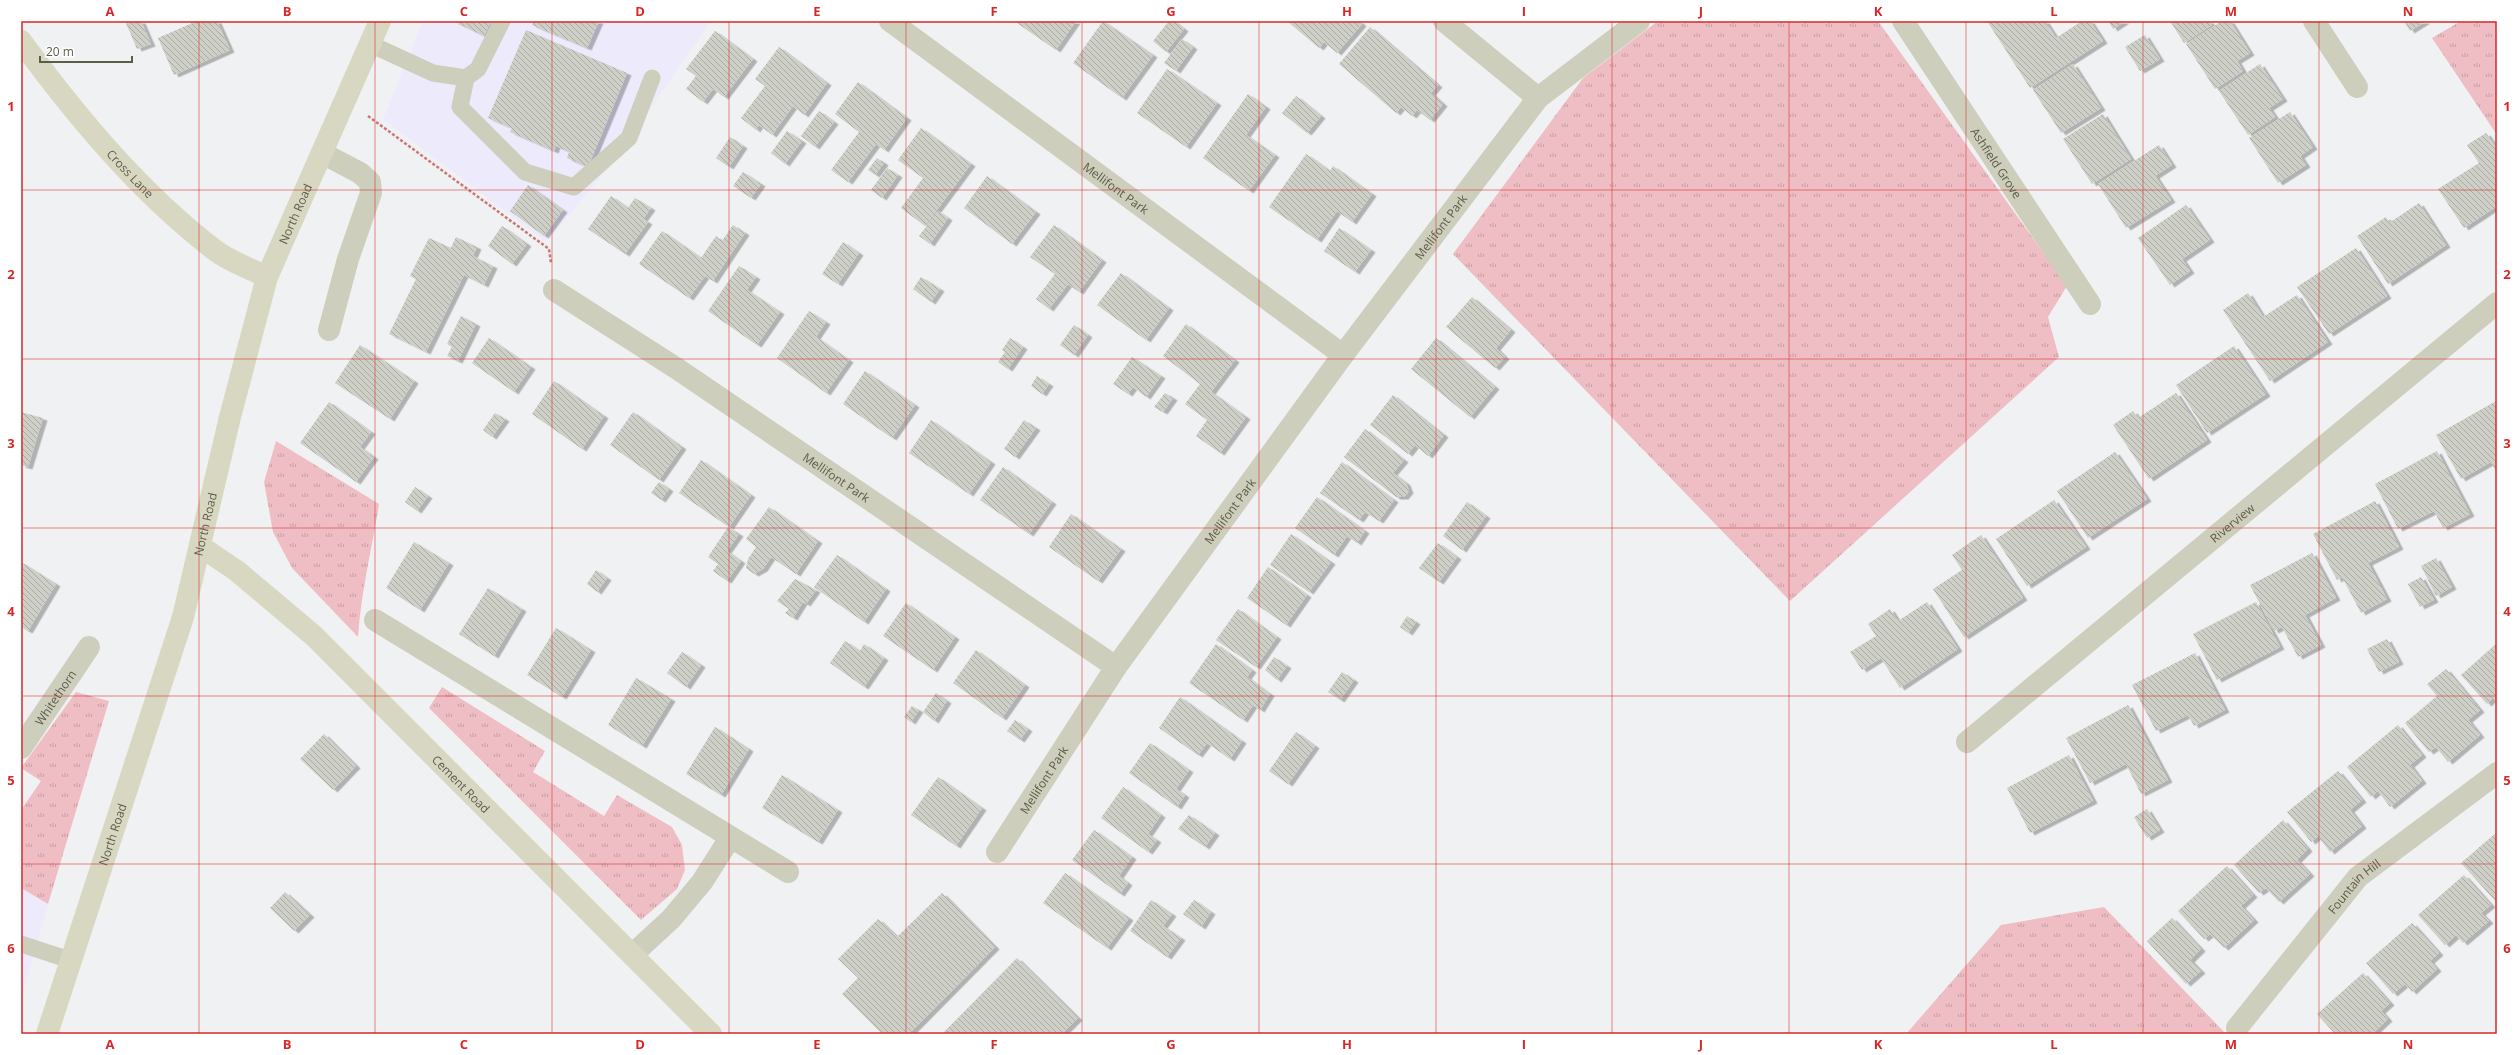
<svg xmlns="http://www.w3.org/2000/svg" width="2518" height="1055" viewBox="0 0 2518 1055" font-family="'Open Sans',sans-serif">
<style>
.commercial{fill:#edeafc}
.grass{fill:url(#grass-tufts)}
.building{fill:url(#building-back-hatch);filter:url(#shadow)}
.lines{fill:none;stroke-linecap:round;stroke-linejoin:round}
.path{stroke:#cd7677;stroke-width:2.5;stroke-dasharray:3 2;stroke-linecap:butt}
.lane{stroke:#cecebd;stroke-width:17}
.street{stroke:#cecebd;stroke-width:22}
.secondary{stroke:#d8d8c2;stroke-width:22}
.grid{fill:none;stroke:#d62828;stroke-width:1;stroke-opacity:0.55}
.labels{text-anchor:middle;dominant-baseline:central;stroke-width:4;stroke-linejoin:round;paint-order:stroke}
.street-label{font-size:12px;fill:#5d5c47;stroke:#fff}
.neatline{fill:none;stroke:#d62828;stroke-width:1.5}
.grid-label{font-size:13px;text-anchor:middle;font-weight:bold;fill:#d62828}
</style>
<defs>
<pattern id="grass-tufts" width="24" height="20" patternUnits="userSpaceOnUse"><rect width="24" height="20" fill="#efbec5"/><path d="M3 7l-1-3M5 7V3M7 7l1-3M15 17l-1-3M17 17v-4M19 17l1-3" fill="none" stroke="#c59ea2"/></pattern>
<pattern id="building-back-hatch" width="6" height="6" patternUnits="userSpaceOnUse"><rect width="6" height="6" fill="#cecfc7"/><path d="M-1 5l2 2M0 0l6 6M5-1l2 2" fill="none" stroke="#aaaba3"/></pattern>
<filter id="shadow"><feDropShadow dx="4.5" dy="2.5" stdDeviation="0" flood-color="#0004"/></filter>
</defs>
<rect width="100%" height="100%" fill="#f0f1f2"/>
<g class="commercial">
<path d="M 423,21 L 711,21 L 609,167 L 546,242 L 383,119 Z"/>
<path d="M 21,888 L 48,904 L 21,999 Z"/>
</g>
<g class="grass">
<path d="M 1658,21 L 1878,21 L 2067,286 L 2048,317 L 2059,357 L 1790,601 L 1453,254 L 1583,78 Z"/>
<path d="M 2461,21 L 2497,21 L 2497,135 L 2432,38 Z"/>
<path d="M 276,441 L 379,504 C 372,548 361,592 358,637 L 292,568 L 273,532 L 264,482 Z"/>
<path d="M 442,687 L 545,751 L 533,772 L 604,816 L 617,795 L 672,827 L 682,845 L 685,870 L 677,889 L 641,920 L 429,708 Z"/>
<path d="M 76,692 L 109,701 L 48,904 L 21,888 L 21,810 L 41,781 L 21,768 Z"/>
<path d="M 2104,907 L 2226,1034 L 1906,1034 L 2001,925 Z"/>
</g>
<g class="building">
<path d="M 125,21 L 141,21 L 151,44 L 137,49 Z"/>
<path d="M 197,21 L 217,21 L 230,50 L 174,75 L 158,38 Z"/>
<path d="M 453,21 L 491,21 L 484,36 Z"/>
<path d="M 534,21 L 599,21 L 587,48 L 532,25 Z"/>
<path d="M 1014,21 L 1076,21 L 1056,50 Z"/>
<path d="M 1103,21 L 1153,55 L 1122,98 L 1073,63 Z"/>
<path d="M 1169,21 L 1174,21 L 1184,29 L 1166,52 L 1153,41 Z"/>
<path d="M 1287,21 L 1359,21 L 1362,24 L 1337,53 L 1324,42 L 1319,48 Z"/>
<path d="M 1987,21 L 2045,21 L 2056,38 L 2082,21 L 2090,21 L 2103,41 L 2030,88 Z"/>
<path d="M 2108,21 L 2125,21 L 2113,29 Z"/>
<path d="M 2170,21 L 2209,21 L 2212,25 L 2184,43 Z"/>
<path d="M 2222,21 L 2230,21 L 2250,53 L 2237,61 L 2243,71 L 2215,89 L 2186,44 Z"/>
<path d="M 2404,21 L 2426,21 L 2410,31 Z"/>
<path d="M 1370,27 L 1438,85 L 1431,93 L 1443,104 L 1430,120 L 1417,110 L 1412,116 L 1401,107 L 1396,113 L 1339,64 Z"/>
<path d="M 526,30 L 627,73 L 588,167 L 567,158 L 569,152 L 556,146 L 554,151 L 510,132 L 512,128 L 488,118 Z"/>
<path d="M 715,31 L 753,59 L 724,97 L 713,89 L 703,102 L 686,89 L 696,76 L 686,69 Z"/>
<path d="M 2145,35 L 2160,59 L 2140,71 L 2125,47 Z"/>
<path d="M 1182,39 L 1193,47 L 1176,71 L 1164,63 Z"/>
<path d="M 779,47 L 827,83 L 804,115 L 793,106 L 772,135 L 759,125 L 756,130 L 741,118 L 765,86 L 755,79 Z"/>
<path d="M 2073,64 L 2101,108 L 2061,133 L 2033,90 Z"/>
<path d="M 2260,64 L 2283,99 L 2269,108 L 2275,117 L 2248,135 L 2219,91 Z"/>
<path d="M 1167,69 L 1217,103 L 1186,147 L 1137,113 Z"/>
<path d="M 858,82 L 907,118 L 884,150 L 876,144 L 848,182 L 831,170 L 859,132 L 835,114 Z"/>
<path d="M 1248,94 L 1266,107 L 1246,135 L 1275,155 L 1249,191 L 1203,158 Z"/>
<path d="M 1296,96 L 1321,116 L 1307,133 L 1282,113 Z"/>
<path d="M 819,111 L 834,122 L 815,147 L 801,136 Z"/>
<path d="M 2290,112 L 2313,147 L 2300,156 L 2306,165 L 2278,183 L 2249,138 Z"/>
<path d="M 2103,114 L 2131,159 L 2092,184 L 2063,139 Z"/>
<path d="M 921,128 L 971,164 L 925,226 L 901,208 L 923,178 L 898,160 Z"/>
<path d="M 787,131 L 802,141 L 785,164 L 771,153 Z"/>
<path d="M 2486,133 L 2497,149 L 2497,206 L 2464,228 L 2438,189 L 2479,163 L 2467,145 Z"/>
<path d="M 730,137 L 743,146 L 729,167 L 716,158 Z"/>
<path d="M 2159,145 L 2172,165 L 2155,176 L 2171,200 L 2126,228 L 2098,184 Z"/>
<path d="M 1306,154 L 1330,171 L 1333,166 L 1372,194 L 1352,222 L 1337,211 L 1317,240 L 1269,207 Z"/>
<path d="M 877,158 L 884,163 L 875,175 L 868,170 Z"/>
<path d="M 887,168 L 898,175 L 882,198 L 871,190 Z"/>
<path d="M 743,172 L 761,184 L 751,198 L 733,186 Z"/>
<path d="M 987,176 L 1036,212 L 1012,244 L 964,208 Z"/>
<path d="M 528,185 L 563,210 L 544,236 L 510,211 Z"/>
<path d="M 611,196 L 628,208 L 635,198 L 651,208 L 643,219 L 648,222 L 625,254 L 588,229 Z"/>
<path d="M 2419,203 L 2446,245 L 2388,284 L 2357,236 L 2386,217 L 2389,223 Z"/>
<path d="M 2186,205 L 2210,240 L 2182,259 L 2190,271 L 2170,285 L 2138,238 Z"/>
<path d="M 938,211 L 948,218 L 930,244 L 919,236 Z"/>
<path d="M 733,225 L 745,233 L 713,281 L 705,276 L 689,298 L 639,264 L 662,231 L 701,258 L 716,236 L 722,241 Z"/>
<path d="M 1054,225 L 1102,260 L 1079,292 L 1068,284 L 1049,309 L 1036,299 L 1055,274 L 1030,257 Z"/>
<path d="M 502,226 L 527,244 L 512,264 L 488,246 Z"/>
<path d="M 1339,228 L 1371,250 L 1355,272 L 1324,251 Z"/>
<path d="M 456,237 L 477,247 L 473,256 L 493,266 L 484,285 L 464,275 L 426,352 L 389,334 L 416,279 L 410,276 L 429,238 L 451,248 Z"/>
<path d="M 843,242 L 859,253 L 838,284 L 822,274 Z"/>
<path d="M 2356,248 L 2387,296 L 2329,334 L 2297,287 Z"/>
<path d="M 739,266 L 756,277 L 747,290 L 780,312 L 757,345 L 708,311 Z"/>
<path d="M 1121,273 L 1169,308 L 1146,340 L 1097,305 Z"/>
<path d="M 921,277 L 940,289 L 931,302 L 913,289 Z"/>
<path d="M 2248,293 L 2263,317 L 2297,295 L 2328,342 L 2270,381 L 2223,310 Z"/>
<path d="M 1472,297 L 1511,330 L 1496,348 L 1505,357 L 1495,368 L 1446,327 Z"/>
<path d="M 809,311 L 826,322 L 816,337 L 849,360 L 826,393 L 777,358 Z"/>
<path d="M 461,316 L 476,324 L 458,361 L 447,356 L 452,347 L 447,344 Z"/>
<path d="M 1186,324 L 1235,360 L 1211,392 L 1246,417 L 1220,453 L 1196,436 L 1207,420 L 1185,404 L 1200,384 L 1163,356 Z"/>
<path d="M 1074,325 L 1088,335 L 1074,355 L 1060,345 Z"/>
<path d="M 489,338 L 531,367 L 514,392 L 472,363 Z"/>
<path d="M 1010,338 L 1023,347 L 1008,369 L 998,362 L 1005,352 L 1002,350 Z"/>
<path d="M 1436,338 L 1495,387 L 1470,417 L 1411,369 Z"/>
<path d="M 360,345 L 414,381 L 390,419 L 335,383 Z"/>
<path d="M 2234,346 L 2266,394 L 2207,433 L 2176,385 Z"/>
<path d="M 1132,357 L 1161,376 L 1146,397 L 1133,387 L 1128,394 L 1113,384 Z"/>
<path d="M 865,371 L 915,405 L 892,438 L 843,404 Z"/>
<path d="M 1037,376 L 1049,384 L 1042,394 L 1031,386 Z"/>
<path d="M 554,381 L 604,416 L 582,449 L 532,414 Z"/>
<path d="M 1165,393 L 1173,398 L 1163,412 L 1154,407 Z"/>
<path d="M 2176,393 L 2207,440 L 2149,479 L 2113,425 L 2133,411 L 2138,418 Z"/>
<path d="M 1393,395 L 1444,435 L 1428,456 L 1415,445 L 1408,454 L 1370,425 Z"/>
<path d="M 2496,401 L 2497,474 L 2491,462 L 2461,479 L 2436,435 Z"/>
<path d="M 329,402 L 371,432 L 360,447 L 374,457 L 356,482 L 300,443 Z"/>
<path d="M 21,412 L 43,418 L 28,467 L 21,465 Z"/>
<path d="M 633,412 L 682,447 L 659,480 L 610,445 Z"/>
<path d="M 495,413 L 505,419 L 492,437 L 483,430 Z"/>
<path d="M 931,420 L 991,462 L 969,494 L 909,453 Z"/>
<path d="M 1024,420 L 1036,428 L 1015,457 L 1004,449 Z"/>
<path d="M 1365,429 L 1404,460 L 1393,473 L 1406,483 L 1409,491 L 1404,497 L 1396,497 L 1344,457 Z"/>
<path d="M 2437,451 L 2470,514 L 2443,528 L 2434,511 L 2398,529 L 2375,484 Z"/>
<path d="M 2115,452 L 2147,499 L 2088,538 L 2057,491 Z"/>
<path d="M 701,460 L 751,495 L 729,527 L 679,493 Z"/>
<path d="M 1342,462 L 1394,500 L 1379,521 L 1365,512 L 1359,520 L 1320,493 Z"/>
<path d="M 1003,467 L 1052,502 L 1029,534 L 980,500 Z"/>
<path d="M 659,482 L 669,489 L 661,500 L 651,493 Z"/>
<path d="M 415,487 L 428,496 L 417,511 L 405,502 Z"/>
<path d="M 1317,497 L 1365,531 L 1357,543 L 1347,536 L 1334,555 L 1295,528 Z"/>
<path d="M 2054,500 L 2086,547 L 2027,586 L 1996,539 Z"/>
<path d="M 2375,501 L 2399,547 L 2368,563 L 2387,599 L 2361,613 L 2342,577 L 2337,580 L 2313,534 Z"/>
<path d="M 1467,502 L 1486,516 L 1462,550 L 1443,536 Z"/>
<path d="M 769,507 L 818,541 L 796,574 L 771,557 L 763,569 L 754,574 L 746,568 L 748,559 L 756,547 L 746,539 Z"/>
<path d="M 1071,514 L 1121,549 L 1098,581 L 1049,547 Z"/>
<path d="M 728,527 L 739,534 L 727,551 L 741,561 L 727,581 L 713,571 L 718,564 L 708,557 Z"/>
<path d="M 1291,534 L 1331,562 L 1309,592 L 1270,565 Z"/>
<path d="M 1981,535 L 2023,598 L 1964,637 L 1933,589 L 1962,570 L 1952,555 Z"/>
<path d="M 414,542 L 449,563 L 420,610 L 386,588 Z"/>
<path d="M 1438,543 L 1457,557 L 1439,582 L 1419,568 Z"/>
<path d="M 2312,553 L 2336,598 L 2305,615 L 2321,645 L 2298,657 L 2282,627 L 2274,631 L 2250,585 Z"/>
<path d="M 837,555 L 886,589 L 864,622 L 814,587 Z"/>
<path d="M 2436,558 L 2452,587 L 2436,596 L 2421,566 Z"/>
<path d="M 21,562 L 56,584 L 28,631 L 21,627 Z"/>
<path d="M 1268,567 L 1307,595 L 1286,625 L 1247,598 Z"/>
<path d="M 596,570 L 607,578 L 597,592 L 587,584 Z"/>
<path d="M 2421,577 L 2434,600 L 2420,607 L 2408,584 Z"/>
<path d="M 795,579 L 816,590 L 806,604 L 803,602 L 793,618 L 785,613 L 789,609 L 777,601 Z"/>
<path d="M 488,588 L 522,609 L 494,656 L 459,634 Z"/>
<path d="M 1927,602 L 1958,649 L 1900,688 L 1881,658 L 1862,670 L 1850,652 L 1876,636 L 1868,624 L 1890,609 L 1898,621 Z"/>
<path d="M 2256,602 L 2280,647 L 2217,680 L 2193,634 Z"/>
<path d="M 906,603 L 955,637 L 933,670 L 883,636 Z"/>
<path d="M 1238,609 L 1277,637 L 1256,667 L 1216,640 Z"/>
<path d="M 1407,616 L 1416,622 L 1408,633 L 1400,627 Z"/>
<path d="M 556,628 L 591,650 L 562,697 L 527,675 Z"/>
<path d="M 2387,639 L 2399,662 L 2379,672 L 2367,649 Z"/>
<path d="M 845,641 L 860,651 L 864,644 L 884,658 L 864,687 L 830,663 Z"/>
<path d="M 2497,643 L 2497,702 L 2493,698 L 2487,704 L 2461,675 Z"/>
<path d="M 1216,644 L 1252,670 L 1247,677 L 1270,694 L 1260,710 L 1253,705 L 1243,720 L 1189,683 Z"/>
<path d="M 976,650 L 1025,685 L 1002,718 L 953,683 Z"/>
<path d="M 682,652 L 701,665 L 686,687 L 667,673 Z"/>
<path d="M 2195,653 L 2225,710 L 2194,726 L 2188,715 L 2156,731 L 2132,685 Z"/>
<path d="M 1274,657 L 1287,666 L 1277,680 L 1265,670 Z"/>
<path d="M 2446,669 L 2480,710 L 2468,720 L 2480,735 L 2448,762 L 2436,747 L 2429,752 L 2405,723 L 2437,696 L 2427,684 Z"/>
<path d="M 1342,672 L 1354,680 L 1340,700 L 1328,692 Z"/>
<path d="M 636,678 L 671,699 L 642,746 L 608,725 Z"/>
<path d="M 936,693 L 947,701 L 934,721 L 923,712 Z"/>
<path d="M 1180,697 L 1242,741 L 1230,759 L 1207,743 L 1198,755 L 1159,728 Z"/>
<path d="M 2128,705 L 2168,780 L 2141,794 L 2126,764 L 2090,783 L 2066,738 Z"/>
<path d="M 912,706 L 919,710 L 911,722 L 904,717 Z"/>
<path d="M 1015,720 L 1028,729 L 1020,740 L 1007,731 Z"/>
<path d="M 2398,725 L 2422,755 L 2410,765 L 2422,781 L 2390,807 L 2378,791 L 2371,797 L 2347,767 Z"/>
<path d="M 715,727 L 749,749 L 721,795 L 686,774 Z"/>
<path d="M 1296,732 L 1315,746 L 1288,784 L 1269,771 Z"/>
<path d="M 324,734 L 356,766 L 333,790 L 300,759 Z"/>
<path d="M 1150,743 L 1189,770 L 1176,789 L 1185,795 L 1177,807 L 1129,773 Z"/>
<path d="M 2069,755 L 2093,801 L 2030,833 L 2007,788 Z"/>
<path d="M 2338,771 L 2362,800 L 2350,810 L 2362,826 L 2330,852 L 2318,836 L 2311,842 L 2287,812 Z"/>
<path d="M 782,775 L 838,810 L 818,842 L 762,808 Z"/>
<path d="M 938,777 L 982,808 L 956,846 L 911,815 Z"/>
<path d="M 1123,787 L 1161,815 L 1148,834 L 1157,840 L 1148,852 L 1101,818 Z"/>
<path d="M 2147,809 L 2160,830 L 2147,838 L 2134,817 Z"/>
<path d="M 1189,815 L 1215,833 L 1205,847 L 1178,829 Z"/>
<path d="M 2283,820 L 2308,849 L 2297,860 L 2310,874 L 2279,902 L 2266,888 L 2259,893 L 2234,865 Z"/>
<path d="M 1094,830 L 1132,857 L 1119,876 L 1128,883 L 1120,894 L 1072,860 Z"/>
<path d="M 2497,832 L 2497,903 L 2461,863 Z"/>
<path d="M 2227,866 L 2253,895 L 2241,906 L 2254,920 L 2224,948 L 2210,934 L 2204,939 L 2178,911 Z"/>
<path d="M 1065,873 L 1129,918 L 1107,948 L 1043,903 Z"/>
<path d="M 2464,875 L 2491,905 L 2481,913 L 2489,921 L 2463,943 L 2456,935 L 2445,945 L 2418,915 Z"/>
<path d="M 285,892 L 310,915 L 294,931 L 270,908 Z"/>
<path d="M 942,893 L 995,947 L 909,1034 L 882,1034 L 842,994 L 858,978 L 838,959 L 878,919 L 897,937 Z"/>
<path d="M 1151,900 L 1172,914 L 1163,926 L 1181,938 L 1167,957 L 1130,931 Z"/>
<path d="M 1194,900 L 1211,912 L 1201,927 L 1183,914 Z"/>
<path d="M 2172,918 L 2201,949 L 2190,960 L 2201,971 L 2186,984 L 2147,941 Z"/>
<path d="M 2412,923 L 2439,953 L 2430,961 L 2437,969 L 2412,992 L 2405,984 L 2393,994 L 2366,963 Z"/>
<path d="M 1017,958 L 1078,1018 L 1062,1034 L 942,1034 Z"/>
<path d="M 2363,973 L 2390,1003 L 2381,1011 L 2388,1019 L 2372,1034 L 2335,1034 L 2317,1014 Z"/>
</g>
<g class="lines">
<path class="path" d="M 368,116 L 549,249 L 551,263"/>
<g class="lane">
<path d="M 370,44 L 433,73 L 466,78 L 478,69 L 502,21"/>
<path d="M 466,78 L 460,107 L 525,172 L 574,187 L 629,138 L 652,78"/>
<path d="M 21,944 L 70,960"/>
</g>
<g class="street">
<path id="s1" d="M 890,21 L 1343,355"/>
<path d="M 1444,21 L 1538,98"/>
<path id="s2" d="M 1903,21 L 2090,304"/>
<path d="M 2314,21 L 2357,87"/>
<path d="M 322,153 L 360,173 L 370,182 L 371,193 L 348,259 L 329,330"/>
<path id="s3" d="M 554,290 L 676,368 L 1116,667"/>
<path d="M 375,620 L 788,872"/>
<path id="s4" d="M 1967,742 L 2497,303"/>
<path id="s5" d="M 21,748 L 89,647"/>
<path id="s6" d="M 997,852 L 1116,667 L 1343,355 L 1538,98 L 1639,21"/>
<path d="M 633,954 L 671,919 L 702,882 L 730,838"/>
<path id="s7" d="M 2237,1028 L 2358,877 L 2497,773"/>
</g>
<g class="secondary">
<path id="s8" d="M 21,41 C 77,117 140,193 216,251 C 231,262 251,269 267,277"/>
<path id="s9" d="M 200,546 L 237,571 L 314,636 L 711,1034"/>
<path id="s10" d="M 47,1034 L 183,617 L 230,417 L 267,277 L 380,21"/>
</g>
</g>
<path class="grid" d="M 199,21 L 199,1034M 375,21 L 375,1034M 552,21 L 552,1034M 729,21 L 729,1034M 906,21 L 906,1034M 1082,21 L 1082,1034M 1259,21 L 1259,1034M 1436,21 L 1436,1034M 1612,21 L 1612,1034M 1789,21 L 1789,1034M 1966,21 L 1966,1034M 2143,21 L 2143,1034M 2319,21 L 2319,1034M 21,190 L 2497,190M 21,359 L 2497,359M 21,528 L 2497,528M 21,696 L 2497,696M 21,864 L 2497,864"/>
<g class="labels">
<g class="street-label">
<text stroke="none"><textPath href="#s2" startOffset="170">Ashfield Grove</textPath></text>
<text stroke="none"><textPath href="#s8" startOffset="172">Cross Lane</textPath></text>
<text stroke="none"><textPath href="#s1" startOffset="281">Mellifont Park</textPath></text>
<text stroke="none"><textPath href="#s10" startOffset="858">North Road</textPath></text>
<text stroke="none"><textPath href="#s6" startOffset="767">Mellifont Park</textPath></text>
<text stroke="none"><textPath href="#s3" startOffset="339">Mellifont Park</textPath></text>
<text stroke="none"><textPath href="#s6" startOffset="413">Mellifont Park</textPath></text>
<text stroke="none"><textPath href="#s4" startOffset="344">Riverview</textPath></text>
<text stroke="none"><textPath href="#s10" startOffset="534">North Road</textPath></text>
<text stroke="none"><textPath href="#s5" startOffset="61">Whitethorn</textPath></text>
<text stroke="none"><textPath href="#s6" startOffset="86">Mellifont Park</textPath></text>
<text stroke="none"><textPath href="#s9" startOffset="354">Cement Road</textPath></text>
<text stroke="none"><textPath href="#s10" startOffset="210">North Road</textPath></text>
<text stroke="none"><textPath href="#s7" startOffset="184">Fountain Hill</textPath></text>
</g>
</g>
<rect width="2518" height="1055" fill="none" stroke="#ffffff" stroke-width="44"/>
<path d="M40 56v6h92v-6" fill="none" stroke="#5d5c47" stroke-width="2"/>
<text x="46" y="56" font-size="12" fill="#5d5c47" stroke="#ffffff" stroke-width="3" paint-order="stroke">20 m</text>
<rect x="22" y="22" width="2474" height="1011" class="neatline"/>
<g class="grid-label">
<text x="110" y="16">A</text>
<text x="287" y="16">B</text>
<text x="464" y="16">C</text>
<text x="640" y="16">D</text>
<text x="817" y="16">E</text>
<text x="994" y="16">F</text>
<text x="1171" y="16">G</text>
<text x="1347" y="16">H</text>
<text x="1524" y="16">I</text>
<text x="1701" y="16">J</text>
<text x="1878" y="16">K</text>
<text x="2054" y="16">L</text>
<text x="2231" y="16">M</text>
<text x="2408" y="16">N</text>
<text x="11" y="111">1</text>
<text x="2507" y="111">1</text>
<text x="11" y="279">2</text>
<text x="2507" y="279">2</text>
<text x="11" y="448">3</text>
<text x="2507" y="448">3</text>
<text x="11" y="616">4</text>
<text x="2507" y="616">4</text>
<text x="11" y="785">5</text>
<text x="2507" y="785">5</text>
<text x="11" y="953">6</text>
<text x="2507" y="953">6</text>
<text x="110" y="1049">A</text>
<text x="287" y="1049">B</text>
<text x="464" y="1049">C</text>
<text x="640" y="1049">D</text>
<text x="817" y="1049">E</text>
<text x="994" y="1049">F</text>
<text x="1171" y="1049">G</text>
<text x="1347" y="1049">H</text>
<text x="1524" y="1049">I</text>
<text x="1701" y="1049">J</text>
<text x="1878" y="1049">K</text>
<text x="2054" y="1049">L</text>
<text x="2231" y="1049">M</text>
<text x="2408" y="1049">N</text>
</g>
</svg>
